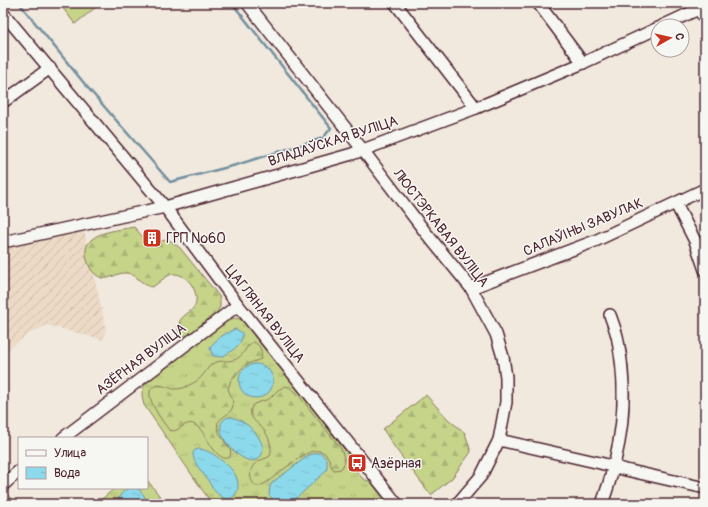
<svg xmlns="http://www.w3.org/2000/svg" width="708" height="507" viewBox="0 0 708 507" font-family="Pangolin,sans-serif">
<style>
.industrial{fill:url(#industrial-furrows)}
.grass{fill:url(#grass-tufts);stroke:#887a5a}
.forest{fill:url(#forest-firs);stroke:#887a5a}
.pitch{fill:#c5d489;stroke:#887a5a}
.water{fill:url(#water-ripples);stroke:#728f9f}
.lines{fill:none;stroke-linecap:round;stroke-linejoin:round}
.stream{stroke:#728f9f;stroke-width:2.5}
.minor-casing{stroke:#4a1f2b;stroke-width:14}
.minor{stroke:#f6f6f2;stroke-width:11}
.labels{text-anchor:middle;dominant-baseline:central;stroke-width:3;stroke-linejoin:round;paint-order:stroke}
.street-label{font-size:14px;fill:#4a1f2b;stroke:#f6f6f2}
.poi-label{font-size:14px;fill:#4a1f2b;stroke:#f6f6f2;text-anchor:start}
</style>
<defs>
<pattern id="industrial-furrows" width="10" height="10" patternUnits="userSpaceOnUse"><rect width="10" height="10" fill="#ecdac6"/><path d="M-1 1l2-2M0 10L10 0M9 11l2-2" fill="none" stroke="#cba"/></pattern>
<pattern id="grass-tufts" width="24" height="20" patternUnits="userSpaceOnUse"><rect width="24" height="20" fill="#c5d489"/><path d="M3 7l-1-3M5 7V3M7 7l1-3M15 17l-1-3M17 17v-4M19 17l1-3" fill="none" stroke="#abb676"/></pattern>
<pattern id="forest-firs" width="22" height="20" patternUnits="userSpaceOnUse"><rect width="22" height="20" fill="#c5d489"/><path d="M5 1l3.5 6h-7zM16 11l3.5 6h-7z" fill="#abb676"/></pattern>
<pattern id="water-ripples" width="26" height="14" patternUnits="userSpaceOnUse"><rect width="26" height="14" fill="#8cd9ec"/><path d="M2 4q2-2 4 0t4 0M15 11q2-2 4 0t4 0" fill="none" stroke="#7abacb"/></pattern>
</defs>
<rect width="100%" height="100%" fill="#f1e9de"/>
<filter id="ink" filterUnits="userSpaceOnUse"><feTurbulence type="fractalNoise" baseFrequency=".025" numOctaves="2"/><feDisplacementMap in="SourceGraphic" scale="8" xChannelSelector="R" yChannelSelector="G"/><feConvolveMatrix kernelMatrix="1 2 1 2 8 2 1 2 1" color-interpolation-filters="sRGB"/></filter>
<g filter="url(#ink)">
<path class="industrial" d="M 84,231 L 106,329 L 103,340 L 47,325 L 25,336 L 3,354 L 3,248 Z"/>
<g class="grass">
<path d="M 235,318 L 240,319 L 249,327 L 347,453 L 349,462 L 363,479 L 371,482 L 387,504 L 212,504 L 144,405 C 140,392 142,386 151,377 L 227,320 Z"/>
<path d="M 147,480 L 166,504 L 96,504 L 115,488 L 147,488 Z"/>
<path d="M 7,494 L 16,504 L 3,504 L 3,497 Z"/>
</g>
<g class="forest">
<path d="M 134,227 L 150,245 L 168,239 L 180,248 L 215,291 L 219,296 L 220,301 L 220,307 L 213,318 L 189,335 C 186,336 183,337 181,335 C 176,331 178,322 182,318 C 186,313 192,312 195,305 C 200,293 188,273 173,274 C 164,276 160,283 152,287 C 142,286 136,273 126,273 C 117,272 111,280 102,278 C 95,276 90,269 88,263 C 76,232 114,231 134,227 Z"/>
<path d="M 253,342 C 260,344 263,352 261,359 L 245,365 L 231,380 L 228,389 C 230,394 233,399 233,404 C 233,417 214,416 218,429 C 220,438 228,444 231,451 L 230,457 C 217,465 206,433 198,427 C 185,416 180,435 169,430 C 163,422 145,398 151,389 C 157,381 167,388 174,389 C 180,389 185,388 189,385 C 194,383 199,380 202,376 C 206,372 209,365 214,363 C 222,359 231,363 238,358 C 244,354 246,346 253,342 Z"/>
<path d="M 285,386 L 289,387 L 296,392 L 339,446 L 342,451 L 345,462 L 341,469 L 334,470 C 329,465 331,458 325,454 C 321,450 316,450 310,452 C 299,456 277,475 266,483 L 259,486 L 256,486 C 248,480 249,467 257,462 C 261,459 266,459 270,456 C 273,448 269,436 263,429 C 256,422 245,415 254,404 L 269,399 L 278,390 Z"/>
<path d="M 426,395 L 448,419 L 465,433 L 471,452 L 452,478 L 431,495 L 395,448 L 383,429 Z"/>
</g>
<path class="pitch" d="M 59,3 L 101,3 L 75,24 Z"/>
<g class="water">
<path d="M 236,329 L 242,333 C 244,344 230,353 221,357 L 213,356 L 210,349 C 212,341 228,331 236,329 Z"/>
<circle cx="256" cy="381" r="17"/>
<path d="M 228,417 C 245,416 277,449 256,460 C 242,467 205,427 228,417 Z"/>
<path d="M 199,449 C 208,450 215,455 221,460 C 228,465 234,471 237,479 C 241,490 233,504 222,497 C 215,493 211,486 208,480 C 202,472 193,463 193,453 L 195,450 Z"/>
<path d="M 317,453 L 321,453 L 327,460 L 327,469 L 323,474 L 293,501 L 289,504 L 276,504 L 269,495 L 270,486 L 273,482 L 309,455 Z"/>
<path d="M 132,488 L 139,489 L 150,504 L 118,504 C 119,495 123,489 132,488 Z"/>
</g>
<g class="lines">
<path class="stream" d="M 19,3 L 88,88 L 170,182 L 236,165 L 323,138 L 331,128 L 232,3"/>
<defs>
<g id="minor">
<path d="M 247,3 L 362,149 L 426,233 L 471,288 L 496,334 L 503,357 L 506,377 L 506,402 L 499,440 L 481,476 L 457,504"/>
<path d="M 395,3 L 476,108"/>
<path d="M 538,3 L 583,63"/>
<path d="M 693,3 L 705,18"/>
<path d="M 3,13 L 165,207 L 238,305 L 397,504"/>
<path d="M 662,26 L 705,6"/>
<path d="M 3,102 L 50,68"/>
<path d="M 676,204 L 695,241 L 705,270"/>
<path d="M 3,242 L 165,207 L 352,154 L 476,108 L 583,63 L 658,28"/>
<path d="M 471,288 L 595,241 L 705,189"/>
<path d="M 63,438 L 238,305"/>
<path d="M 499,440 L 600,463 L 626,470 L 705,488"/>
<path d="M 3,485 L 19,471"/>
<path d="M 602,504 C 622,449 629,399 618,341 C 617,333 613,324 610,315"/>
</g>
</defs>
<use href="#minor" class="minor-casing"/>
<use href="#minor" class="minor"/>
</g>
</g>
<defs>
<symbol id="building-square" viewBox="-11 -11 22 22"><rect x="-9" y="-9" width="18" height="18" rx="4" fill="#c8321e" stroke="#f6f6f2"/><path d="M-4-6H4V6H1V3H-1V6H-4ZM-2.5-4.3h1.7v1.8h-1.7ZM.8-4.3h1.7v1.8H.8ZM-2.5-1h1.7V.8h-1.7ZM.8-1h1.7V.8H.8Z" fill="#fff"/></symbol>
<symbol id="bus-square" viewBox="-11 -11 22 22"><rect x="-9" y="-9" width="18" height="18" rx="4" fill="#c8321e" stroke="#f6f6f2"/><path d="M-5-6H5V4H4V6H2V4H-2V6H-4V4H-5ZM-3.5-4V0h7V-4ZM-3.5 1.2v1.5H-2V1.2ZM2 1.2v1.5H3.5V1.2Z" fill="#fff"/></symbol>
</defs>
<g fill-rule="evenodd">
<use href="#building-square" x="141" y="227" width="22" height="22"/>
<use href="#bus-square" x="346" y="452" width="22" height="22"/>
</g>
<g class="labels">
<g class="street-label">
<text transform="translate(333 141) rotate(-18)">ВЛАДАЎСКАЯ ВУЛІЦА</text>
<text transform="translate(583 227) rotate(-23)">САЛАЎІНЫ ЗАВУЛАК</text>
<text transform="translate(441 228) rotate(52)">ЛЮСТЭРКАВАЯ ВУЛІЦА</text>
<text transform="translate(265 314) rotate(52)">ЦАГЛЯНАЯ ВУЛІЦА</text>
<text transform="translate(141 359) rotate(-37)">АЗЁРНАЯ ВУЛІЦА</text>
</g>
<g class="poi-label">
<text x="166" y="238">ГРП №60</text>
<text x="371" y="463">Азёрная</text>
</g>
</g>
<rect width="708" height="507" fill="none" stroke="#f6f6f2" stroke-width="16"/>
<rect x="8" y="8" width="692" height="491" fill="none" stroke="#4a1f2b" stroke-width="1.5" filter="url(#ink)"/>
<rect x="18" y="437" width="130" height="52" fill="#f6f6f2" stroke="#b1a0a2"/>
<rect x="26" y="450" width="20" height="6" fill="#f6f6f2" stroke="#b1a0a2"/>
<text x="54" y="457" font-size="12" fill="#4a1f2b">Улица</text>
<rect x="26" y="467" width="20" height="12" fill="url(#water-ripples)" stroke="#b1a0a2"/>
<text x="54" y="477" font-size="12" fill="#4a1f2b">Вода</text>
<g transform="translate(670 38) rotate(82)"><circle r="19" fill="#f6f6f2" stroke="#b1a0a2"/>
<path d="M0-3L7 15L0 10L-7 15Z" fill="#c8321e"/>
<text y="-6" font-size="11" font-weight="bold" text-anchor="middle" fill="#4a1f2b">С</text>
</g>
</svg>
